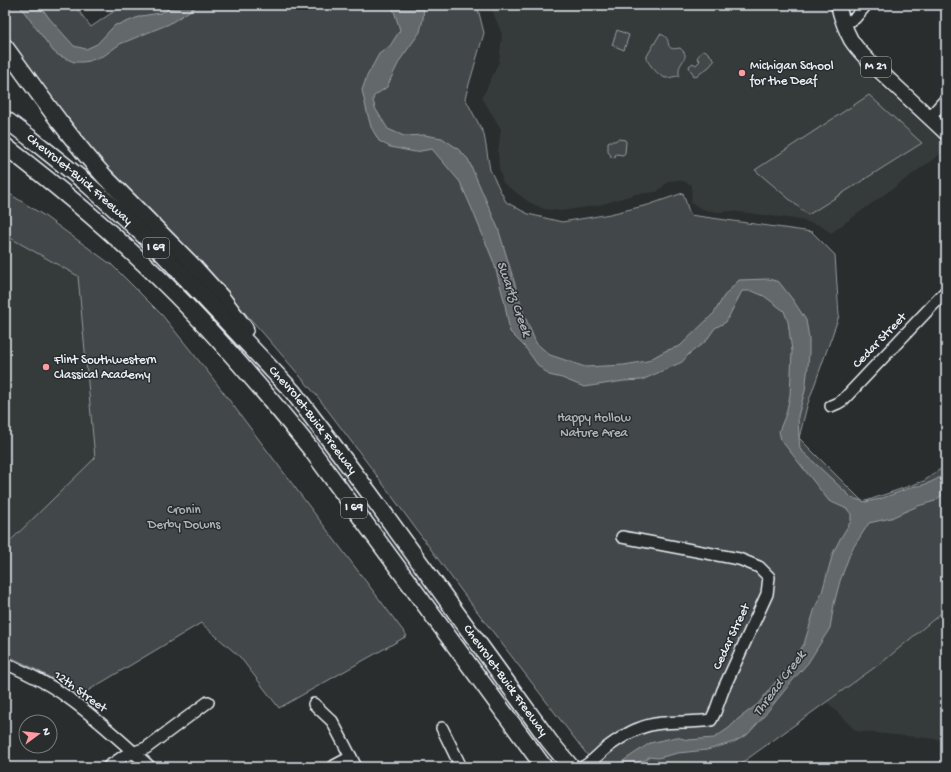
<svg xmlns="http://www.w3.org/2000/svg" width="951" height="772" viewBox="0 0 951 772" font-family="'Gochi Hand',sans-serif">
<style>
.built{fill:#363a3b}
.green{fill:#424648;stroke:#959ca0}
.water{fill:#63686b;stroke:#989fa3}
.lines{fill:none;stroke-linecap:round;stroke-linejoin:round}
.minor-casing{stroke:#e8f1f8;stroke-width:14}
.major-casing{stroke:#e8f1f8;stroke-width:17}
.highway-casing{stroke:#e8f1f8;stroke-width:19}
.minor{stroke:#2a2d2e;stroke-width:11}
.major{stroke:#2a2d2e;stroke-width:14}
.highway{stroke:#2a2d2e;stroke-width:16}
.poi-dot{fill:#ff9aa2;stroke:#2a2d2e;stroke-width:1.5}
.labels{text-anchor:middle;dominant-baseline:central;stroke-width:3;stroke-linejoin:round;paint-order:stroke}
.shield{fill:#2a2d2e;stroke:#afb6bb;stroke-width:1}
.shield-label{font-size:12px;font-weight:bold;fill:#e8f1f8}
.poi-label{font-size:13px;fill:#e8f1f8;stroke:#2a2d2e;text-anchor:start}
.street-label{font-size:13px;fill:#e8f1f8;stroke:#2a2d2e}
.park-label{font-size:13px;fill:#aeb5ba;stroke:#2a2d2e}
.water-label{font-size:14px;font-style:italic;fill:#acb3b9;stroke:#2a2d2e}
</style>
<rect width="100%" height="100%" fill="#2a2d2e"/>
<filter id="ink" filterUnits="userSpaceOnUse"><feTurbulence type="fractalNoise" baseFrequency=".025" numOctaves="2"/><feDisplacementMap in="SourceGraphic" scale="8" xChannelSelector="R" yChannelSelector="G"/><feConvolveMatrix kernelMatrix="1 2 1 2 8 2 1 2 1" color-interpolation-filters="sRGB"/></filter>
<g filter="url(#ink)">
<g class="built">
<path d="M 490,5 L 828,5 L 836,30 L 846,49 L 864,70 L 946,145 L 946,150 L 831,233 L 819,225 L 796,219 L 732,211 L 718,212 L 705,210 L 691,203 L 692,185 L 683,181 L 677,180 L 669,181 L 657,192 L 636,194 L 599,205 L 561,211 L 544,209 L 529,202 L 503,183 L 499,168 L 498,152 L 501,129 L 482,98 L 499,62 L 502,34 Z"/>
<path d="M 5,235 L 78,275 L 95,459 L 5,546 Z"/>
<path d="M 946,609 L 946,740 L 856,731 L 827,702 L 885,660 Z"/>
</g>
<g class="green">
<path d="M 5,5 L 74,5 L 91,27 L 123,5 L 477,5 L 484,33 L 465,98 L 484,134 L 490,170 L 506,202 L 528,214 L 562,222 L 610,214 L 648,205 L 683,193 L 690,215 L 812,232 L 835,255 L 839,316 L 807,406 L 799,438 L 863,502 L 924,481 L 946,465 L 946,609 L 885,660 L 736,767 L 622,767 L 595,765 L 463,593 L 369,465 L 317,396 L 263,333 L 199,262 L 87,149 L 5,36 Z"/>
<path d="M 617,30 L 629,35 L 624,50 L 612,45 Z"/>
<path d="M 660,34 C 675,38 661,52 680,48 C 691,57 681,60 679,69 C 679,72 679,74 679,76 C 675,76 670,78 666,78 C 659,77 650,65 647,60 L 647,56 Z"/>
<path d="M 705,50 L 715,60 L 709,67 L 702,72 L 696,77 L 694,76 C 693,72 689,70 689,66 L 693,63 L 696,65 L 700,61 L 697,58 C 700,54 700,52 705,50 Z"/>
<path d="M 869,95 L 922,143 L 808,215 L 755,170 Z"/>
<path d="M 618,139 L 625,140 L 626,142 L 625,153 L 623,155 L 616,154 L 615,157 L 614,158 L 611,157 L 610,154 L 608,152 L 608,142 L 610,141 L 615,141 Z"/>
<path d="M 5,191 L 43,215 L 112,265 L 162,315 L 208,372 L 407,636 L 279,708 L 240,657 L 201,623 L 79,696 C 55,680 32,666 5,655 L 5,546 L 95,458 L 78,276 L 5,235 Z"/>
</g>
<g class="water">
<path d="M 19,5 L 40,5 L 49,18 L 74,46 L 86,49 L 97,44 L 115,25 L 124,23 L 141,16 L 160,13 L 179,5 L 199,5 L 169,24 L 120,44 L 105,55 L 89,61 L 83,62 L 74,62 L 58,55 L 53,51 Z"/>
<path d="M 390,5 L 424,5 L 423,19 L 420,32 L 400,60 L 394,72 L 387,87 L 374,96 L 373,100 L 375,108 L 388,129 L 404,136 L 424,135 L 442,138 L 457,148 L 468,159 L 498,228 L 524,314 L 536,343 L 550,355 L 568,361 L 585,367 L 624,365 L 647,361 L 665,351 L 680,346 L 714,313 L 724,296 L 739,280 L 769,279 L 779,282 L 793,300 L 806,320 L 809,338 L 809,353 L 808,366 L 805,391 L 798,416 L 799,438 L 800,449 L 852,498 L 866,502 L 880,499 L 915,486 C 923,487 940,478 946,473 L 946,491 L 935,501 L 918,506 L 891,518 L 869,523 L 851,551 L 840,581 L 834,604 L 830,628 L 808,663 L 793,680 L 759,722 L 747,735 L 734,742 L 707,750 L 678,753 L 658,758 L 648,757 L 648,759 L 632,764 L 629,767 L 614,767 L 650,743 L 676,737 L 688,740 L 714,738 L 729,728 L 738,719 L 758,704 L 772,686 L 790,666 L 796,664 L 800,650 L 804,644 L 815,608 L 822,592 L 833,553 L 840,539 L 851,521 L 851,514 L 847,509 L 829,501 L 781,440 L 779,431 L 786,414 L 790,395 L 792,351 L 788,322 L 784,311 L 764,296 L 752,291 L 742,291 L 726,322 L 715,328 L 706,341 L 689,354 L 682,362 L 642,380 L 624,381 L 584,387 L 562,378 L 549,375 L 537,364 L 525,347 L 510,332 L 504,300 L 494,263 L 472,209 L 460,182 L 432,149 L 415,152 L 390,147 L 379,141 L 371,127 L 367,112 L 362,90 L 367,76 L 379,54 L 390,46 L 400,30 L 394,11 Z"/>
</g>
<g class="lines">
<defs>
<g id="minor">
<path d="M 844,24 L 855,18 L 866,5"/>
<path d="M 929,118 L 946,99"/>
<path d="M 831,406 L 838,403 L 843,400 L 946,291"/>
<path d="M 5,663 C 27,673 48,683 67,697 C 97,718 123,743 150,767"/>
<path d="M 314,704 L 332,721 L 356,767"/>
<path d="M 442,728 L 461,767"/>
<path d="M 108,767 L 124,756 L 146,748 L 208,702"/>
<path d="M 332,767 L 351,757"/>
<path d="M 583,767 C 591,763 597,756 604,750 C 611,744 629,732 638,729 C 661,719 687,724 711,720 L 715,712 L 723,690 L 767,594 L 769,577 L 759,567 L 739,559 L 622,537"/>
</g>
<path id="major" d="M 838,5 C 841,17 845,29 851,40 C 860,54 873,65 885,76 C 905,95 926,114 946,133"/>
<g id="highway">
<path d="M 5,47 C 37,91 68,136 105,177 L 192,265 L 221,297 L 245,329"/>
<path id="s1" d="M 5,119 L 29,137 L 85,182 L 136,228 L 164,255 L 293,392 L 331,442 L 370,494 L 550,742 L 571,767"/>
<path d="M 5,146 C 61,189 116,235 166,285 C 218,336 265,392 310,448 L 544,767"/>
</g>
</defs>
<use href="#minor" class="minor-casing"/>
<use href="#major" class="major-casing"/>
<use href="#highway" class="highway-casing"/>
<use href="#minor" class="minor"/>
<use href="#major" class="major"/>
<use href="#highway" class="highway"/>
</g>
</g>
<g class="poi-dot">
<circle cx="742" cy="73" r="4"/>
<circle cx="46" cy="367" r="4"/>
</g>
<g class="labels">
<g class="shield">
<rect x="861" y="57" width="30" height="20" rx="3"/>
<rect x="143" y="238" width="26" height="20" rx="3"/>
<rect x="341" y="498" width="26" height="20" rx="3"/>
</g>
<g class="shield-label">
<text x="876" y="67">M 21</text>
<text x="156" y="248">I 69</text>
<text x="354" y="508">I 69</text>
</g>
<g class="poi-label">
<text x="750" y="66">Michigan School<tspan x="750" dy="15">for the Deaf</tspan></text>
<text x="54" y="360">Flint Southwestern<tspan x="54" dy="15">Classical Academy</tspan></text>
</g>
<g class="street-label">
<text stroke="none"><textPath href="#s1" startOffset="96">Chevrolet-Buick Freeway</textPath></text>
<text transform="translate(880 341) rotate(-46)">Cedar Street</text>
<text stroke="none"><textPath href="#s1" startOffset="432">Chevrolet-Buick Freeway</textPath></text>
<text transform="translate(732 637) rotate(-65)">Cedar Street</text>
<text stroke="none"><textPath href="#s1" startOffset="756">Chevrolet-Buick Freeway</textPath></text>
<text transform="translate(80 692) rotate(36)">12th Street</text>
</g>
<g class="park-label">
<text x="594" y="418">Happy Hollow<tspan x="594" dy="15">Nature Area</tspan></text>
<text x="184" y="510">Cronin<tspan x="184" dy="15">Derby Downs</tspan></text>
</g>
<g class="water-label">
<text transform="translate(513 299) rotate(70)">Swartz Creek</text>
<text transform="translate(780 684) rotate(-53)">Thread Creek</text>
</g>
</g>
<rect width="951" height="772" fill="none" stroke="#2a2d2e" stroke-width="20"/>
<rect x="10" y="10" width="931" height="752" fill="none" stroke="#e8f1f8" stroke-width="1.5" filter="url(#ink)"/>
<g transform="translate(38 734) rotate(75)"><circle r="19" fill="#2a2d2e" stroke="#767b7f"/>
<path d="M0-3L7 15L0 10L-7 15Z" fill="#ff9aa2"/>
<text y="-6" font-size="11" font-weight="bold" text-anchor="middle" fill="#e8f1f8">N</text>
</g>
</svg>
